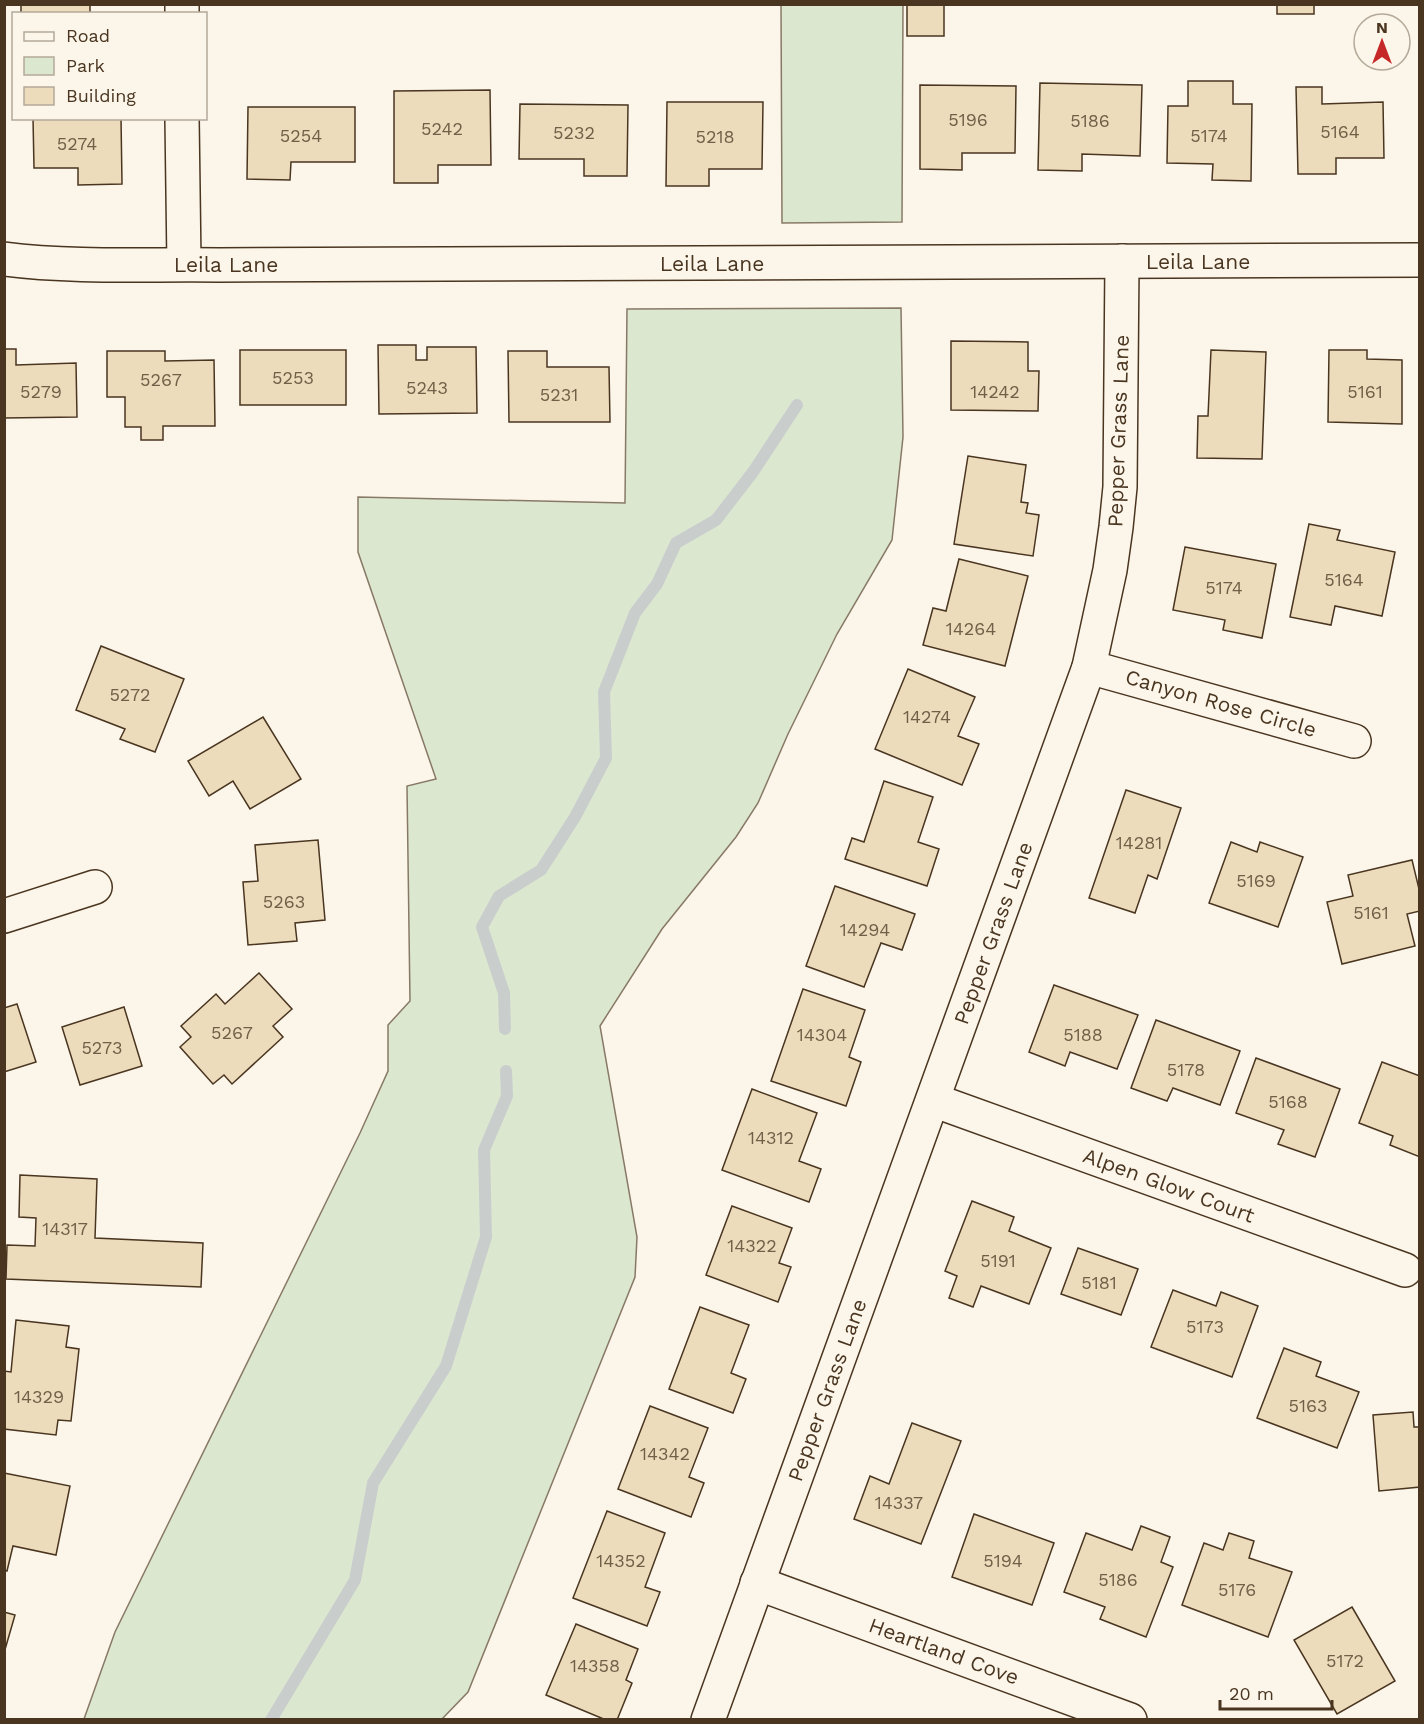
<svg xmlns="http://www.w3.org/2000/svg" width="1424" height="1724" viewBox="0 0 1424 1724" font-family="'Work Sans',sans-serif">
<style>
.green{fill:#dce7d0;stroke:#887966;stroke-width:1.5}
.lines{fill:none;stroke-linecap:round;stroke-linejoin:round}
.stream{stroke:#c9cecd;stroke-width:12}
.building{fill:#ecdcbc;stroke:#4a3520;stroke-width:1.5}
.street-casing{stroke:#4a3520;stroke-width:36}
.street{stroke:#fbf6e9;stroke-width:33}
.labels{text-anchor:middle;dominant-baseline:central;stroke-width:4.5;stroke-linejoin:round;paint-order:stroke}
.number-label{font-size:18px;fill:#725f47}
.street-label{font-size:21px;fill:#4a3520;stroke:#fbf6e9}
</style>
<rect width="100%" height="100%" fill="#fbf6e9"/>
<g class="green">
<path d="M 781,5 L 903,5 L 902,222 L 782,223 Z"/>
<path d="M 901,308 L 903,437 L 892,540 L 837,634 L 788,734 L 758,803 L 736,837 L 662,929 L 600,1026 L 637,1237 L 635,1277 L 468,1692 L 442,1719 L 84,1719 L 115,1632 L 360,1133 L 388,1071 L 388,1025 L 410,1001 L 407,786 L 436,779 L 358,552 L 358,497 L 625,503 L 627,309 Z"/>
</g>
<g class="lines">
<g class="stream">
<path d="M 505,1029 L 504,993 L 482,927 L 499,896 L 541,870 L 575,817 L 606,758 L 604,692 L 635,613 L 657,584 L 676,543 L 716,520 L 753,472 L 797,405"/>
<path d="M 271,1720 L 355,1580 L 373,1483 L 446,1366 L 486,1237 L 484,1150 L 507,1096 L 506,1071"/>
</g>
</g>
<g class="building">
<rect x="21" y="4" width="69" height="10"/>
<rect x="907" y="4" width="37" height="32"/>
<rect x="1277" y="4" width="37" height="10"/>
<path d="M 1188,81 L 1233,81 L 1233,104 L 1252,104 L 1251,181 L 1212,180 L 1213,164 L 1167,163 L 1168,106 L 1188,106 Z"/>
<path d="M 1040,83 L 1142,85 L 1140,156 L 1082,154 L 1082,171 L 1038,170 Z"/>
<path d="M 920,85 L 1016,86 L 1015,153 L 962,153 L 962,170 L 920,169 Z"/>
<path d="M 1296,87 L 1322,87 L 1322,104 L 1383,102 L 1384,158 L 1336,158 L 1336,174 L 1298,174 Z"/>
<path d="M 490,90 L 491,165 L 438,165 L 438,183 L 394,183 L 394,91 Z"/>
<path d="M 667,102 L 763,102 L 762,169 L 709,169 L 709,186 L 666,186 Z"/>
<path d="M 520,104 L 628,105 L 627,176 L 584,176 L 584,159 L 519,159 Z"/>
<path d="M 248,107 L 355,107 L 355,162 L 291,162 L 290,180 L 247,179 Z"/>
<path d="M 33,118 L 121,118 L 122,184 L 78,185 L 78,168 L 34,168 Z"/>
<path d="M 951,341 L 1028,342 L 1028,371 L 1039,371 L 1038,411 L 951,410 Z"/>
<path d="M 378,345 L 416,345 L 416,360 L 427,360 L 427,347 L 476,347 L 477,413 L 379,414 Z"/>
<path d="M 4,349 L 16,349 L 16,365 L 76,363 L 77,417 L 4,418 Z"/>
<rect x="240" y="350" width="106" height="55"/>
<path d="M 1211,350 L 1266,352 L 1262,459 L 1197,458 L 1198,416 L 1208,416 Z"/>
<path d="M 1329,350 L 1367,350 L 1367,359 L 1402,360 L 1402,424 L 1328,422 Z"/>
<path d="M 107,351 L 165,351 L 165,361 L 214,360 L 215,426 L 163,426 L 163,440 L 141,440 L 141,427 L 125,427 L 125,397 L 107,397 Z"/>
<path d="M 508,351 L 547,351 L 547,367 L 609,367 L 610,422 L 509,422 Z"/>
<path d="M 968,456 L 1026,465 L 1021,502 L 1028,503 L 1026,513 L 1039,515 L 1033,556 L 954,544 Z"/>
<path d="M 1309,524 L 1340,530 L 1337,540 L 1395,552 L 1382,616 L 1335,606 L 1331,625 L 1290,617 Z"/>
<path d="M 1185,547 L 1276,564 L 1262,638 L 1223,630 L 1225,620 L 1173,610 Z"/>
<path d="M 959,559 L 1028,576 L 1005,666 L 923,645 L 933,608 L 946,611 Z"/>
<path d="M 101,646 L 184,679 L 155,752 L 120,739 L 125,729 L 76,710 Z"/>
<path d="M 908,669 L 975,697 L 958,736 L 979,744 L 962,785 L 875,749 Z"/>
<path d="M 263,717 L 301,779 L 250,809 L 233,781 L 209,796 L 188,761 Z"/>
<path d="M 884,781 L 933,797 L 918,842 L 939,849 L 927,886 L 845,859 L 852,838 L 864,842 Z"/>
<path d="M 1126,790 L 1181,808 L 1157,879 L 1148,875 L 1135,913 L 1089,898 Z"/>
<path d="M 318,840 L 325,920 L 295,923 L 297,941 L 248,945 L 243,882 L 258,881 L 255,845 Z"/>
<path d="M 1231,842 L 1257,852 L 1260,842 L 1303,857 L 1278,927 L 1209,903 Z"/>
<path d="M 1412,860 L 1420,893 L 1420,911 L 1407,914 L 1415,946 L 1342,964 L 1327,902 L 1353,896 L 1348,875 Z"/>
<path d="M 835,886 L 915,914 L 902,950 L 881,943 L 864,987 L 806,966 Z"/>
<path d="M 259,973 L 292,1009 L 273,1026 L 283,1037 L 232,1084 L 224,1075 L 213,1084 L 180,1047 L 191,1037 L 181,1026 L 216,994 L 225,1004 Z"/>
<path d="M 1054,985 L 1138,1015 L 1117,1069 L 1070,1052 L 1065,1066 L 1029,1052 Z"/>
<path d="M 803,989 L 865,1010 L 849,1057 L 861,1062 L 846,1106 L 771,1081 Z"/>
<path d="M 17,1004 L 36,1062 L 4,1072 L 4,1008 Z"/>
<path d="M 124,1007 L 142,1066 L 80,1085 L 62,1027 Z"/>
<path d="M 1156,1020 L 1240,1051 L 1220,1105 L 1173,1088 L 1167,1101 L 1131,1088 Z"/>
<path d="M 1256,1058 L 1340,1089 L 1315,1157 L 1278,1144 L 1284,1130 L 1236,1113 Z"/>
<path d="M 1382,1062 L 1420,1076 L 1420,1157 L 1390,1145 L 1393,1136 L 1359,1123 Z"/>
<path d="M 752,1089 L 817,1113 L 799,1161 L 821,1169 L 809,1202 L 722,1170 Z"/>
<path d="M 20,1175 L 97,1179 L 95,1238 L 203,1243 L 201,1287 L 6,1279 L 7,1245 L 35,1246 L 36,1218 L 19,1217 Z"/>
<path d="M 972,1201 L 1014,1217 L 1009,1231 L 1051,1248 L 1029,1304 L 981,1286 L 973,1307 L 949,1298 L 957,1276 L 945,1271 Z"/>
<path d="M 732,1206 L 792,1228 L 779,1263 L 791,1267 L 778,1302 L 706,1275 Z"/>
<path d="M 1078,1248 L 1138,1269 L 1121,1315 L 1061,1294 Z"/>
<path d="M 1173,1290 L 1216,1306 L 1221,1292 L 1258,1306 L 1232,1377 L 1151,1347 Z"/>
<path d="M 700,1307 L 749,1325 L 731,1373 L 746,1379 L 733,1413 L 669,1389 Z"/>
<path d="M 16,1320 L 69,1326 L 66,1347 L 79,1349 L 71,1421 L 58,1420 L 56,1435 L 4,1429 L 4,1371 L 11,1372 Z"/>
<path d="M 1284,1348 L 1321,1362 L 1316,1376 L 1359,1392 L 1337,1448 L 1257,1418 Z"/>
<path d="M 650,1406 L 708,1428 L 689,1477 L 704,1483 L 691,1517 L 618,1489 Z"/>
<path d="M 1413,1412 L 1414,1427 L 1420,1427 L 1420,1487 L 1379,1491 L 1373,1415 Z"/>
<path d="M 912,1423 L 961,1441 L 921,1544 L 854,1519 L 870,1476 L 889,1484 Z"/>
<path d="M 4,1473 L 70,1486 L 56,1555 L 13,1546 L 7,1571 L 4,1570 Z"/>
<path d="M 607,1511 L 665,1533 L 645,1587 L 660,1592 L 647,1626 L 573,1598 Z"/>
<path d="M 974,1514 L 1054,1543 L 1032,1605 L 952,1577 Z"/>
<path d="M 1141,1526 L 1170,1537 L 1161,1562 L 1173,1567 L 1146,1637 L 1100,1619 L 1105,1607 L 1064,1592 L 1086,1533 L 1132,1550 Z"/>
<path d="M 1229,1533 L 1254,1541 L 1249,1558 L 1292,1572 L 1268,1637 L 1182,1605 L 1204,1543 L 1223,1550 Z"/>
<path d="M 1352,1607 L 1395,1681 L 1337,1714 L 1294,1640 Z"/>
<path d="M 4,1612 L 15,1615 L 4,1653 Z"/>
<path d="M 576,1624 L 638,1649 L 626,1680 L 632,1683 L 617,1720 L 606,1720 L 546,1695 Z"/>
</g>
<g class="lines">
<defs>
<g id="street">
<path d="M 182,4 L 182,14"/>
<path d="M 182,118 L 184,264"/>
<path d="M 4,259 C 75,268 148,264 219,265 L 1420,260"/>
<path d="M 1089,667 L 1354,741"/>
<path d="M 4,916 L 95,887"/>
<path d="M 933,1100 L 1405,1270"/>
<path d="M 757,1583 L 1130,1720"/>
<path d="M 708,1720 L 1089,667 L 1110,570 L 1116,527 L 1120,487 L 1122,261"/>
</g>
</defs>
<use href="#street" class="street-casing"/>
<use href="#street" class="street"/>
</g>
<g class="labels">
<g class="number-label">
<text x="968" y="119">5196</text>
<text x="1090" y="120">5186</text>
<text x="442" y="128">5242</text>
<text x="1340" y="131">5164</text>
<text x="574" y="132">5232</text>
<text x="301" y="135">5254</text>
<text x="1209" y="135">5174</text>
<text x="715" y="136">5218</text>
<text x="77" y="143">5274</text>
<text x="293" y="377">5253</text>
<text x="161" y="379">5267</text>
<text x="427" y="387">5243</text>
<text x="41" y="391">5279</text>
<text x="995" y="391">14242</text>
<text x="1365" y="391">5161</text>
<text x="559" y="394">5231</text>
<text x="1344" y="579">5164</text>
<text x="1224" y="587">5174</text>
<text x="971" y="628">14264</text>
<text x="130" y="694">5272</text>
<text x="927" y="716">14274</text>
<text x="1139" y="842">14281</text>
<text x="1256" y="880">5169</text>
<text x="284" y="901">5263</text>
<text x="1371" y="912">5161</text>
<text x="865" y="929">14294</text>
<text x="232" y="1032">5267</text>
<text x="822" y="1034">14304</text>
<text x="1083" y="1034">5188</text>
<text x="102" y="1047">5273</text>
<text x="1186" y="1069">5178</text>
<text x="1288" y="1101">5168</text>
<text x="771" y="1137">14312</text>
<text x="65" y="1228">14317</text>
<text x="752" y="1245">14322</text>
<text x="998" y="1260">5191</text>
<text x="1099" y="1282">5181</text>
<text x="1205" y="1326">5173</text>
<text x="39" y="1396">14329</text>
<text x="1308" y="1405">5163</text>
<text x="665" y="1453">14342</text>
<text x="899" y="1502">14337</text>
<text x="621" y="1560">14352</text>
<text x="1003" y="1560">5194</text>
<text x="1118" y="1579">5186</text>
<text x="1237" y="1589">5176</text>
<text x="1345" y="1660">5172</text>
<text x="595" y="1665">14358</text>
</g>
<g class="street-label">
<text x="1198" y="261">Leila Lane</text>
<text x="712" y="263">Leila Lane</text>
<text x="226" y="264">Leila Lane</text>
<text transform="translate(1118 431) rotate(-88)">Pepper Grass Lane</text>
<text transform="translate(1221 703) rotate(16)">Canyon Rose Circle</text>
<text transform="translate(993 933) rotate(-70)">Pepper Grass Lane</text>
<text transform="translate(1169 1185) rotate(20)">Alpen Glow Court</text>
<text transform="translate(827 1390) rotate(-70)">Pepper Grass Lane</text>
<text transform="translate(944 1651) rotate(20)">Heartland Cove</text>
</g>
</g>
<rect width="1424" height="1724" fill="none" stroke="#4a3520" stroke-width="12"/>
<rect x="12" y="12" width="195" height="108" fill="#fbf6e9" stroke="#b4a999" stroke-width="1.5"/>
<rect x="24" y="32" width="30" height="9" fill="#fbf6e9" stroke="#b4a999" stroke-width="1.5"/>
<text x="66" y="42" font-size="18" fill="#4a3520">Road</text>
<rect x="24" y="57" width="30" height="18" fill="#dce7d0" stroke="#b4a999" stroke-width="1.5"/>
<text x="66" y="72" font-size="18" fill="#4a3520">Park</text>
<rect x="24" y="87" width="30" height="18" fill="#ecdcbc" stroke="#b4a999" stroke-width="1.5"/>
<text x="66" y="102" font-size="18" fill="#4a3520">Building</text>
<g transform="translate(1382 42)"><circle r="28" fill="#fbf6e9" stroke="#b4a999" stroke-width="1.5"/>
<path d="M0-4.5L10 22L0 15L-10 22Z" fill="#c62828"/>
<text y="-9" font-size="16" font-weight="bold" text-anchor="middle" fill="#4a3520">N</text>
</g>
<path d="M1220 1700v9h112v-9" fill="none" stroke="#4a3520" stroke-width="3"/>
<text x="1229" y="1700" font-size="18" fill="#4a3520" stroke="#fbf6e9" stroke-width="4.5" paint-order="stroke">20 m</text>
</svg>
